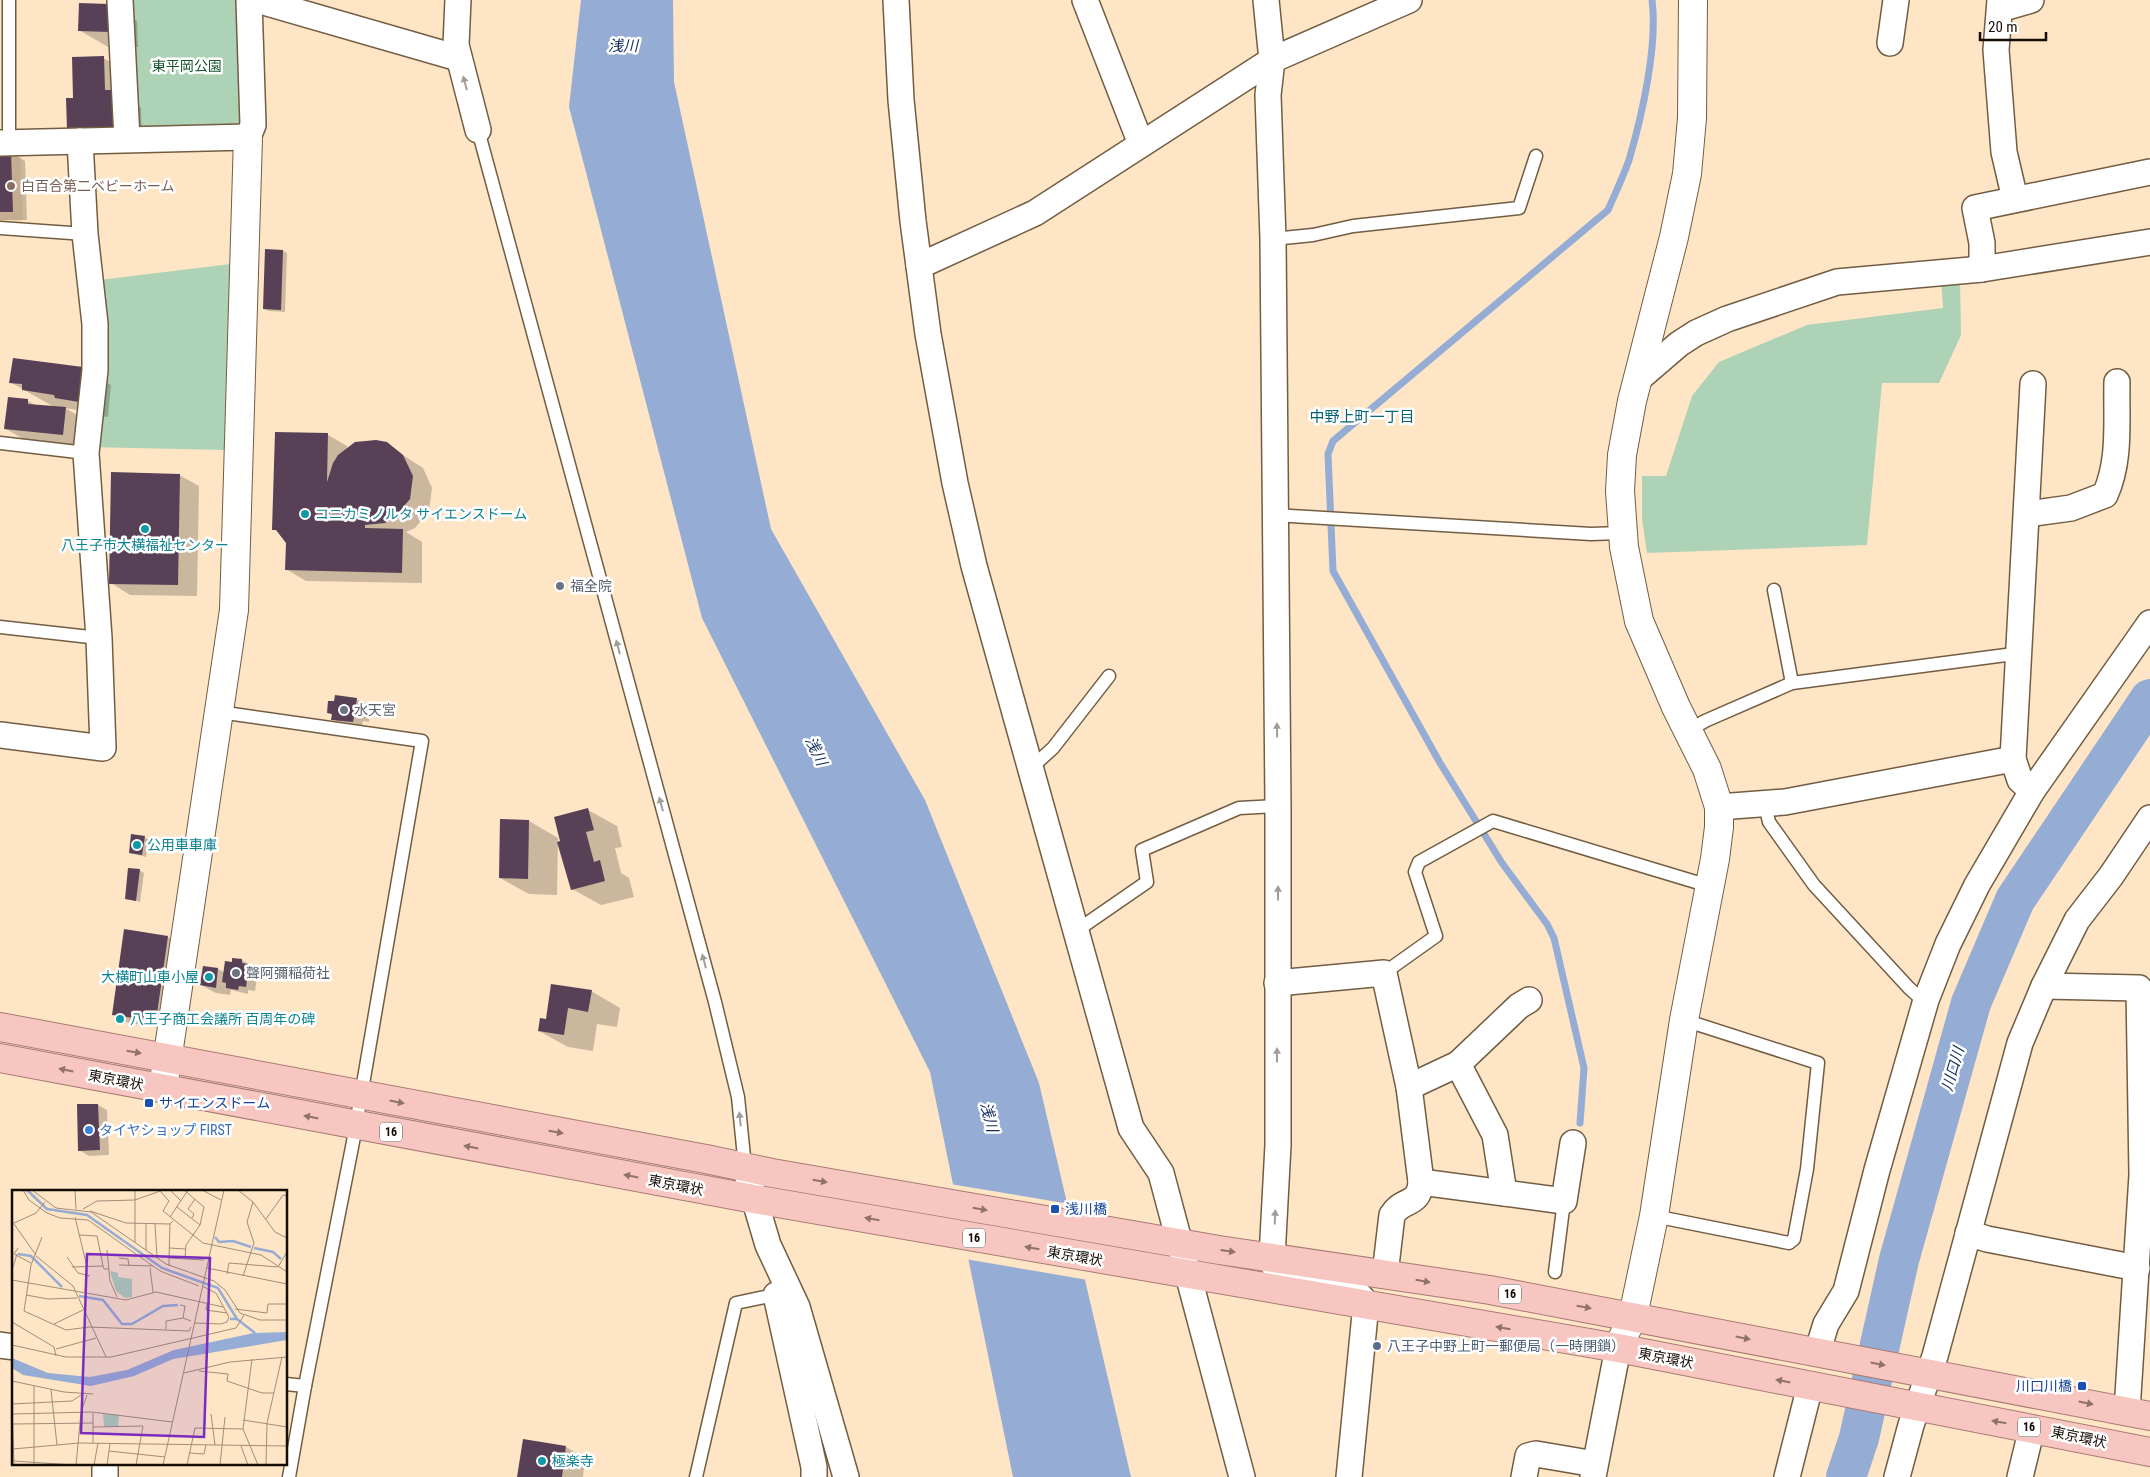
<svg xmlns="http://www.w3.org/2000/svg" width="2150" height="1477" viewBox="0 0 2150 1477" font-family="'Roboto Condensed','Noto Sans JP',sans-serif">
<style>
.built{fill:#f6d9b4}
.green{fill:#add2b5}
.water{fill:#95acd4}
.pier{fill:#fee5c6}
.shadow{fill:#0003}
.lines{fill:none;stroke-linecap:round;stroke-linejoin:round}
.stream{stroke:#95acd4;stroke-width:7}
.river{stroke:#95acd4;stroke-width:40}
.building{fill:#584057}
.service-casing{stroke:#725d42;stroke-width:15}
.minor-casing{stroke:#725d42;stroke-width:28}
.tertiary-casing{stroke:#725d42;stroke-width:30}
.trunk-casing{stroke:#a87b74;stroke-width:30}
.service{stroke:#fff;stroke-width:12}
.minor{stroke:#fff;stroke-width:25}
.tertiary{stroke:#fff;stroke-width:28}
.trunk{stroke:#f8c6c0;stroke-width:28}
.oneway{fill:#a19e9a}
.oneway2{fill:#91726b}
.education-dot{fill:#8d6e63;stroke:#fff;stroke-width:2}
.culture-dot{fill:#0f9aa8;stroke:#fff;stroke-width:2}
.worship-dot{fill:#6b7280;stroke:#fff;stroke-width:2}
.transit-dot{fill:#1a4fb4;stroke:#fff;stroke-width:2}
.shop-dot{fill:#3f7fe0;stroke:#fff;stroke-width:2}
.service-dot{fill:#5c6f8a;stroke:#fff;stroke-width:2}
.labels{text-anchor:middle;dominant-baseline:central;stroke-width:5;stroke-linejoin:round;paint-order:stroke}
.shield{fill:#fff;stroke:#5a554f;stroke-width:1}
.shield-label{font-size:12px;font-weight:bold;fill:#140c03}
.park-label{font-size:14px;fill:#17562d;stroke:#fff}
.education-label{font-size:14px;fill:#785e54;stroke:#fff;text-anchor:start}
.culture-label{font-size:14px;fill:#0d838f;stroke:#fff;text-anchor:start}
.worship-label{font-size:14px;fill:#5b616d;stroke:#fff;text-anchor:start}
.street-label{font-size:14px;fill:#140c03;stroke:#fff}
.transit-label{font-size:14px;fill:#164399;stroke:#fff;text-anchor:start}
.shop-label{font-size:14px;fill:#366cbe;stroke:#fff;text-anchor:start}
.service-label{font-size:14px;fill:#4e5e75;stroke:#fff;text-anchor:start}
.water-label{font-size:15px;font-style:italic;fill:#0f295a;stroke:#fff}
.neighbourhood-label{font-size:15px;fill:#046373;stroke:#fff}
.inset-river{fill:none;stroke:#95acd4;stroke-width:2.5}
.inset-road{fill:none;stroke:#a08e78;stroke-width:1}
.view{fill:#7b2cbf;fill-opacity:0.15;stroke:#7b2cbf;stroke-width:2.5}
.inset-edge{fill:none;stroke:#140c03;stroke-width:2.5}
</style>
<rect width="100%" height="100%" fill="#fee5c6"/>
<path class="built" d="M 0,143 L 20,143 L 23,230 L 0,228 Z"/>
<g class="green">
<path d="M 120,0 L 249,0 L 253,125 L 127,139 Z"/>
<path d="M 231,264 L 226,450 L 87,447 L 91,281 Z"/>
<path d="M 1960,278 L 1961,335 L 1939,383 L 1882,383 L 1867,545 L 1647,553 L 1642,519 L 1642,476 L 1666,476 L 1692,396 L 1719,362 L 1807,325 L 1943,308 L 1941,279 Z"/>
</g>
<path class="water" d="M 581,0 L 673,0 L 674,82 L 771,529 L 925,800 L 1039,1083 L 1131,1477 L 1013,1477 L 930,1072 L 702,618 L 569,107 Z"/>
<path class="pier" d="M 950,1184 L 1070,1204 L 1088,1280 L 965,1259 Z"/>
<g class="shadow">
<path d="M 108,5 L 137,21 L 138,47 L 108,47 L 79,30 Z"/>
<path d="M 103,58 L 132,74 L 133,103 L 141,108 L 142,144 L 75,99 Z"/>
<path d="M 10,152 L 25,161 L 27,220 L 0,220 L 0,153 Z"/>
<path d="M 283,251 L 287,253 L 285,312 L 269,311 L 264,309 Z"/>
<path d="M 82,369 L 111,385 L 108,417 L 85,414 L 77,410 L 65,408 L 95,425 L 92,451 L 34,445 L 6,429 L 28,401 L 37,406 L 56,408 L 10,382 Z"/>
<path d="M 328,435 L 347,446 L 347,449 L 386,444 L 423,468 L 432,488 L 429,511 L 415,528 L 406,532 L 422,542 L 422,583 L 306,581 L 286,569 L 287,543 L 280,532 L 273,529 Z"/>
<path d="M 179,475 L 199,486 L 197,596 L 130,595 L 111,583 Z"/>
<path d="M 356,699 L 366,704 L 365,710 L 370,713 L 369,722 L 363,721 L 362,727 L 342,724 L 333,719 L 333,715 L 328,713 L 335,703 Z"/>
<path d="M 588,810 L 617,826 L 622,847 L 615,848 L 621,873 L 629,878 L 634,897 L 601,905 L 572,889 L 562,842 Z"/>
<path d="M 501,820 L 529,821 L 558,838 L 557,895 L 529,894 L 500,878 Z"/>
<path d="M 144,837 L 149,840 L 146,857 L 130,853 Z"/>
<path d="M 139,870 L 144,873 L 140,902 L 126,898 Z"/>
<path d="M 168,937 L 182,945 L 170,1029 L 128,1023 L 114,1014 Z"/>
<path d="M 233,959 L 242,960 L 258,971 L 255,991 L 248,990 L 248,994 L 231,990 L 230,995 L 216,993 L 201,985 L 218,969 L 225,973 L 233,964 Z"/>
<path d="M 591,991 L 620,1008 L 617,1027 L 597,1024 L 593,1051 L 568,1047 L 539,1031 L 547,1020 Z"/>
<path d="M 98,1105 L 107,1110 L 109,1155 L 89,1156 L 79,1150 Z"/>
<path d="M 566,1447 L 585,1458 L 583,1477 L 518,1477 Z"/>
</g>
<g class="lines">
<path class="stream" d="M 1580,1123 L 1584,1068 L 1554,938 L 1547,924 L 1502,863 L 1440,763 L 1333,571 L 1328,454 L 1333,441 L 1608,210 C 1615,194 1623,177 1629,160 C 1642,116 1658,45 1652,0"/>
<path class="river" d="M 1846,1477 L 1859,1438 L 1899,1260 L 1971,1003 L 2015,900 L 2150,699"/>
</g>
<g class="building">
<path d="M 79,3 L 109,4 L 110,32 L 78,31 Z"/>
<path d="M 104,56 L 105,90 L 112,90 L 114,128 L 67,130 L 66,98 L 73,98 L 72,57 Z"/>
<path d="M 0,151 L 11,151 L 13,212 L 0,212 Z"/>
<path d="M 265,249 L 283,250 L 281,310 L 263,309 Z"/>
<path d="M 13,358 L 83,367 L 79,402 L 55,398 L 54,395 L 22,390 L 22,384 L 9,383 Z"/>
<path d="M 8,397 L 28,399 L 28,404 L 66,407 L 63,435 L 4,429 Z"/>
<path d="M 275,432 L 328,433 L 327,482 L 333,463 L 338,455 L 355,442 L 376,440 L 387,442 L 403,455 L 413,476 L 410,499 L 395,517 L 385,523 L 365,525 L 365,528 L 403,529 L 402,573 L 285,570 L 286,543 L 276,530 L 272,530 Z"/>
<path d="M 111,472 L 180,474 L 178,585 L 109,584 Z"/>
<path d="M 335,695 L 357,698 L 356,705 L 361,706 L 360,717 L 354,717 L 353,722 L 331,720 L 332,714 L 327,713 L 328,701 L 334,701 Z"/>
<path d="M 588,808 L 594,830 L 586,832 L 594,862 L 600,860 L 605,881 L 571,890 L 557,842 L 560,841 L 554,817 Z"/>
<path d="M 500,819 L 529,820 L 528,879 L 499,878 Z"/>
<path d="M 131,834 L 145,836 L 142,855 L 129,853 Z"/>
<path d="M 128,868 L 140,869 L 136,901 L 125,899 Z"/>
<path d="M 124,929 L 168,936 L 156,1021 L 112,1015 Z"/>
<path d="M 232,958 L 242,959 L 242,963 L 249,964 L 246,987 L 239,986 L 238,990 L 226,988 L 226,983 L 222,982 L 225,961 L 232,962 Z"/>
<path d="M 203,966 L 218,968 L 216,988 L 200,985 Z"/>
<path d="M 551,984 L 592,990 L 588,1012 L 568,1008 L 564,1035 L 538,1031 L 540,1018 L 546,1019 Z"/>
<path d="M 77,1104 L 98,1104 L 100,1150 L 78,1151 Z"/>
<path d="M 523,1439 L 566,1446 L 562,1477 L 517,1477 Z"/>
</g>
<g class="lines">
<defs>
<g id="service">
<path d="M 9,0 L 9,143"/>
<path d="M 478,130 L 715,1002 L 738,1097 L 745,1167"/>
<path d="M 0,228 L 85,234"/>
<path d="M 1273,239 L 1313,235 L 1353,226 L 1519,208 L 1536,156"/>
<path d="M 0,443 L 86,453"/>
<path d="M 1274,515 L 1591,534 L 1622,533"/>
<path d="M 1774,590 L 1792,683"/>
<path d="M 0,627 L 99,638"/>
<path d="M 219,712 L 422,741 L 353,1142 L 305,1386 L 289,1477"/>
<path d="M 1688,731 L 1705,721 L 1792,683 L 2006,655 L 2019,656"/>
<path d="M 1030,769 L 1053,748 L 1109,676"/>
<path d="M 1765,805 L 1769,822 L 1814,885 L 1909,988 L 1919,997 L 1926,1000"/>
<path d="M 1076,931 L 1147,882 L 1142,850 L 1239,808 L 1278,806"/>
<path d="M 1384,973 L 1436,936 L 1415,872 L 1419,862 L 1493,821 L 1709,886"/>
<path d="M 1654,1216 L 1789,1243 L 1794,1239 L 1807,1169 L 1818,1063 L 1684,1020"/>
<path d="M 1555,1272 L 1564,1201"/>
<path d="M 286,1384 L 305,1386"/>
<path d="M 696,1477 L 736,1303 L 779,1294"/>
</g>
<g id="minor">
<path d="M 120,0 L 127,139"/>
<path d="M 257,0 L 458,58"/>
<path d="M 458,0 L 456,45 L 478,130"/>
<path d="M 896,0 L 901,100 L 913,221 L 928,334 L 955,483 L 974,566 L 1131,1128 L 1161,1173 L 1242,1477"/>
<path d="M 1085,0 L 1141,144"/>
<path d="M 1266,0 L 1272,60 L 1268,95 L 1273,239 L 1278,806 L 1278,1145 L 1272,1257 L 1276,1271 L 1282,1275 C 1307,1279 1353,1279 1366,1304 L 1349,1477"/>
<path d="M 2000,0 L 1996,50 L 2004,152 L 2015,199"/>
<path d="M 2000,9 L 2031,0"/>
<path d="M 1890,43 L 1896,0"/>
<path d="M 0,143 L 248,137 L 253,125 L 249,0"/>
<path d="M 919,266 L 1035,213 L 1272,60 L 1409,0"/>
<path d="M 1982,269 L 1982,243 L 1975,208 L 2150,172"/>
<path d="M 1637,380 L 1679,344 L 1696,333 L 1727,319 L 1837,282 L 1982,269 L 2150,242"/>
<path d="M 2027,514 L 2071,508 L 2105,495 C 2121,460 2116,420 2117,382"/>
<path d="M 0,735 L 103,748 L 99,638 L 86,453 L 95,370 L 95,324 L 85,234 L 80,141"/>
<path d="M 2032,791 L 2020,780 L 2013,759 L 2033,384"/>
<path d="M 1719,807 L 1785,802 L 2013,759"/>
<path d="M 1277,983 L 1384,973 L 1409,1087 L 1421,1182 C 1419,1207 1402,1198 1392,1215 L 1385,1274"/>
<path d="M 2044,986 L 2139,988 L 2142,1175 L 2127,1411"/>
<path d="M 1458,1064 L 1495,1135 L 1504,1193"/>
<path d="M 1409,1087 L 1458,1064 L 1519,1006 L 1529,1000"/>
<path d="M 745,1167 L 768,1245 L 797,1307 L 846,1477"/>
<path d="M 1421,1182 L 1564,1201 L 1573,1143"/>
<path d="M 1968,1233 L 1987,1239 L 2137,1268"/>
<path d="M 776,1295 L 814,1467 L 814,1477"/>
<path d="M 0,1345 L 14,1347"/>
<path d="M 1817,1353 L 1826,1324 L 1846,1291 L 1877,1170 L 1926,1000 L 1948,944 L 1977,885 L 2032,791 L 2150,623"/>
<path d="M 105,1477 L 105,1463"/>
<path d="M 1524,1477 L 1528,1456 L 1536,1454 L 1595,1464"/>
<path d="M 1593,1477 L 1618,1348"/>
<path d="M 1787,1477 L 1810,1386"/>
<path d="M 1897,1477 L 1911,1425 L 1935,1356 L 2020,1043 L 2044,986 L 2077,920 L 2111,876 L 2150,818"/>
<path d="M 2020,1477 L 2032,1428"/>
</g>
<g id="tertiary">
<path d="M 163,1088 L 234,610 L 248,137"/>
<path d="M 1618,1348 L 1633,1316 L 1654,1216 L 1684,1020 L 1715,859 L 1719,827 L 1719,807 L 1707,769 L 1676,707 L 1639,621 L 1624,547 L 1620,491 L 1622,455 L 1632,401 L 1674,237 L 1687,174 L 1692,118 L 1693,0"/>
</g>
<g id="trunk">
<path d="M 0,1027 L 706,1159 L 772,1173 L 1219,1250 L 1490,1290 L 2150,1416"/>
<path d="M 0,1058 L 754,1199 L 1618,1348 L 2150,1452"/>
</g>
</defs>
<use href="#service" class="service-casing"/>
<use href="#minor" class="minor-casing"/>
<use href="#tertiary" class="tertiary-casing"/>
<use href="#trunk" class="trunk-casing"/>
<use href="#service" class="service"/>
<use href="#minor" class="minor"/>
<use href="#tertiary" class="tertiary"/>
<use href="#trunk" class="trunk"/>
</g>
<defs><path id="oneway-solid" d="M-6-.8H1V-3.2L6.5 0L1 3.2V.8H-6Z" transform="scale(1.25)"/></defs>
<g class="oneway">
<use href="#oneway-solid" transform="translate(465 83) rotate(-105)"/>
<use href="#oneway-solid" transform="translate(618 647) rotate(-105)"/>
<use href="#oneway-solid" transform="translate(1277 730) rotate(-91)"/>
<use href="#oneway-solid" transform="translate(661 804) rotate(-105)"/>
<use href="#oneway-solid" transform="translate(1278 893) rotate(-90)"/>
<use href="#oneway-solid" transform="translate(704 961) rotate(-105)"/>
<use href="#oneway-solid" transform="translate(1277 1055) rotate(-90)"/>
<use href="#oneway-solid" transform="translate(740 1119) rotate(-96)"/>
<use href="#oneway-solid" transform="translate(1275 1217) rotate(-88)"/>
</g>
<g class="oneway2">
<use href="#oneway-solid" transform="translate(134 1052) rotate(10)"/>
<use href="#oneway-solid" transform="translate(66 1070) rotate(-169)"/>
<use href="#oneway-solid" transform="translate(397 1102) rotate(11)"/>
<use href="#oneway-solid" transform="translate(311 1117) rotate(-169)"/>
<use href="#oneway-solid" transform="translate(556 1132) rotate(10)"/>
<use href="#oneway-solid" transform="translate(471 1147) rotate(-169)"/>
<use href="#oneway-solid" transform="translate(631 1176) rotate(-169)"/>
<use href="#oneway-solid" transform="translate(820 1181) rotate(10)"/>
<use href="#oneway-solid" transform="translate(980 1209) rotate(10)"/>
<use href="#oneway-solid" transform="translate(872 1219) rotate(-170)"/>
<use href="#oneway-solid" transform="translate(1032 1248) rotate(-170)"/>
<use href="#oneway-solid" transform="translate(1228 1251) rotate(8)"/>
<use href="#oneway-solid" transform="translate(1423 1281) rotate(10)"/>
<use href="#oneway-solid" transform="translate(1584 1307) rotate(10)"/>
<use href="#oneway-solid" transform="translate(1503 1328) rotate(-170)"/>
<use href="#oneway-solid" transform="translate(1743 1338) rotate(11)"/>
<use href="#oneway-solid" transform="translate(1878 1364) rotate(11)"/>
<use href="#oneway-solid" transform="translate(1783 1381) rotate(-169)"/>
<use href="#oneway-solid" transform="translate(2086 1403) rotate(11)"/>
<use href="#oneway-solid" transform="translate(1999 1422) rotate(-170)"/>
</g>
<circle class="education-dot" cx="11" cy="186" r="5"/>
<g class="culture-dot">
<circle cx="305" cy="514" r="5"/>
<circle cx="145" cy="529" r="5"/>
<circle cx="137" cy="845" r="5"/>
<circle cx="209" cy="977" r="5"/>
<circle cx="120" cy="1019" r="5"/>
<circle cx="542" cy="1461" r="5"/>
</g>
<g class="worship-dot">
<circle cx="560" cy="586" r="5"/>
<circle cx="344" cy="710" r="5"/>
<circle cx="236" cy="973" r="5"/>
</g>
<g class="transit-dot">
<rect x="144" y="1098" width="10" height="10" rx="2.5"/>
<rect x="1050" y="1204" width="10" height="10" rx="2.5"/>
<rect x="2077" y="1381" width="10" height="10" rx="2.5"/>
</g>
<circle class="shop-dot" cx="89" cy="1130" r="5"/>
<circle class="service-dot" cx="1377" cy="1346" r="5"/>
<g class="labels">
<g class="shield">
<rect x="380" y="1122.5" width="22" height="19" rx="4"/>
<rect x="963" y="1228.5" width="22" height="19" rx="4"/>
<rect x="1499" y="1284.5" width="22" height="19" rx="4"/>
<rect x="2018" y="1417.5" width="22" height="19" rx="4"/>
</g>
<g class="shield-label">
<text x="391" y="1132">16</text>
<text x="974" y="1238">16</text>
<text x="1510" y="1294">16</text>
<text x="2029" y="1427">16</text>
</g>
<g class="park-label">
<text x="187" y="66">東平岡公園</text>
</g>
<g class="education-label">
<text x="21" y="186">白百合第二ベビーホーム</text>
</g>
<g class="culture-label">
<text x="315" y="514">コニカミノルタ サイエンスドーム</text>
<text x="145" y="545" text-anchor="middle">八王子市大横福祉センター</text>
<text x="147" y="845">公用車車庫</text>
<text x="199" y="977" text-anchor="end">大横町山車小屋</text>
<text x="130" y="1019">八王子商工会議所 百周年の碑</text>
<text x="552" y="1461">極楽寺</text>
</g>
<g class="worship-label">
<text x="570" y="586">福全院</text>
<text x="354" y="710">水天宮</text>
<text x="246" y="973">聲阿彌稲荷社</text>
</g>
<g class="street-label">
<text transform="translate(116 1080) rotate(11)">東京環状</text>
<text transform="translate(676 1185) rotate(11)">東京環状</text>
<text transform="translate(1075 1256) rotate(10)">東京環状</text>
<text transform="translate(1666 1358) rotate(11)">東京環状</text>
<text transform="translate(2079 1437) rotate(12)">東京環状</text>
</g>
<g class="transit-label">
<text x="159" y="1103">サイエンスドーム</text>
<text x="1065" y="1209">浅川橋</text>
<text x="2072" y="1386" text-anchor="end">川口川橋</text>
</g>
<g class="shop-label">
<text x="99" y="1130">タイヤショップ FIRST</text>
</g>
<g class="service-label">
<text x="1387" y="1346">八王子中野上町一郵便局（一時閉鎖）</text>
</g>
<g class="water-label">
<text x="623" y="46">浅川</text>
<text transform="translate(816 751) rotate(64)">浅川</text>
<text transform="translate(1953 1069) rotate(-74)">川口川</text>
<text transform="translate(989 1117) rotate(76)">浅川</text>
</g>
<g class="neighbourhood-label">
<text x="1362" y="417">中野上町一丁目</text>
</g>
</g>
<g transform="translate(12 1190)">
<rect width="275" height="275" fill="#fee5c6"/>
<path d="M 98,81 L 106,83 L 106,87 L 120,89 L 120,107 L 113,108 L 104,101 ZM 91,224 L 107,225 L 106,237 L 92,236 Z" fill="#add2b5"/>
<path d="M 275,142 L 275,150 L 161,169 L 122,186 L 79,196 L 11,185 L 0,178 L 0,168 L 36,183 L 78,187 L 115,180 L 162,160 L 242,143 Z" fill="#95acd4"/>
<path class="inset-river" d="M 15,0 L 35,19 L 75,25 L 150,78 L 206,98 L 225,129M 203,47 L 207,52 L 221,51 L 239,57M 242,58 L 261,62 L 269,69M 6,64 L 19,66 L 50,97M 67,106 L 91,110 L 110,134 L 120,134 L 151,116 L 166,115M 218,129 L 225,129 L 243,143"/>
<path class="inset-road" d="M 11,0 L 17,10 L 35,23 L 48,28 L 76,30 L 148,81 L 187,96M 20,0 L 44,18 L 79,22 L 154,74 L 202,91 L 213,100 L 228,123 L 248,130 L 275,130M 63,0 L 64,19M 123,0 L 123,52M 158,0 L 169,11M 172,0 L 192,17 L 188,35 L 174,55 L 173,68M 190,0 L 209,10M 226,0 L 241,12 L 263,42 L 275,48M 148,1 L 157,11 L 151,21 L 191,53 L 249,65 L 275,82M 165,17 L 188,35M 71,19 L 85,11 L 123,10 L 151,0M 78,21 L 114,33 L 158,34M 63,27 L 75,77M 158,27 L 176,0M 180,28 L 182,24 L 176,19 L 183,9M 254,29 L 271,5 L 275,6M 0,34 L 24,23 L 33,12M 2,34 L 24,65M 134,34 L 134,60M 143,34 L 145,67M 67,45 L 85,46 L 91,76M 30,47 L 19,75 L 12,121 L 54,140 L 77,137 L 177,141 L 179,137M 6,58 L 2,64 L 19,73M 157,58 L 174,59M 95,60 L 98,91 L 105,107M 24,66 L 61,96 L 94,167M 55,67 L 66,83 L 78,86M 107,68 L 116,69 L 117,76M 157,68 L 158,34 L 161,31M 107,75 L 141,76M 157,76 L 157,68 L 192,70M 60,77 L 91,76 L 92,79 L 97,79M 138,78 L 141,102M 195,78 L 275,94M 0,80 L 5,64M 215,84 L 217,73 L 266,77 L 275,62M 231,86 L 242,53 L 235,32 L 241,12M 0,90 L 114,110 L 144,102 L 211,117M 14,105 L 36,109 L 65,108M 195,114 L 194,120 L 215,123M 168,115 L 173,116 L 171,128M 223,119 L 255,123 L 256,114 L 275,114M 0,132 L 42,157 L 44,166M 183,133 L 209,134 L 215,132 L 217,127 L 204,103 L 190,96M 42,134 L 71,120M 154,139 L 154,131 L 171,128 L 179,131M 0,155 L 54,167 L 99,167 L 224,138 L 232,125M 44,159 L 84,148M 240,169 L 231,239 L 246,275M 187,181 L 216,184 L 215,191 L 250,203 L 262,203M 172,183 L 218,172 L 275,167M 0,191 L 52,202 L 81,204M 39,200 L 45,255M 0,214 L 60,211 L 69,205M 0,216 L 2,275M 0,224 L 80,222 L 160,232M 199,224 L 203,255M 231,230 L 275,237M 1,234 L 81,233M 81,237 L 131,236 L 124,275M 81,253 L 81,223M 229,256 L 236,275M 1,259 L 67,253 L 275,256M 97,261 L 153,267M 177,263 L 192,264 L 194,255M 2,271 L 61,275M 22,275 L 22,196M 64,275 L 69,222 L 75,205M 82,275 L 86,253M 95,275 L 98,254M 151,275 L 212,0M 175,275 L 183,238 L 231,239M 208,275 L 213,227M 254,275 L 255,233 L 270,167"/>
<path class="view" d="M 75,64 L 198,68 L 192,247 L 69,243 Z"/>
<rect width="275" height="275" class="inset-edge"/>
</g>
<path d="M1980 32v8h66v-8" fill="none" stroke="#140c03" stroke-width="2.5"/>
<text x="1988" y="32" font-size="15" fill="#140c03" stroke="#ffffff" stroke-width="4" paint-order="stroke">20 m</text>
</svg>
